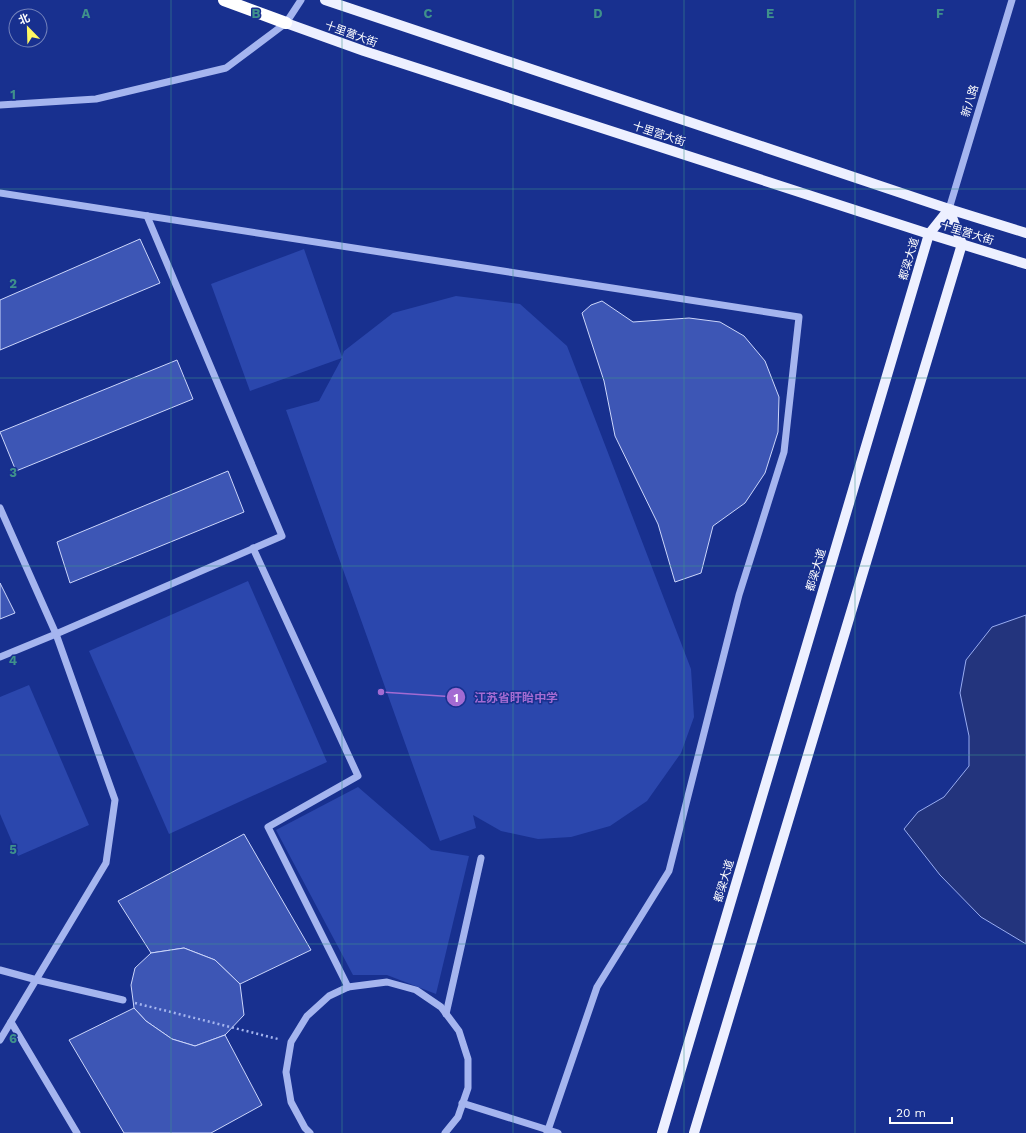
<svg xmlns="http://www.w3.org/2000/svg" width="1026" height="1133" viewBox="0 0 1026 1133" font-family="'Work Sans','Noto Sans SC',sans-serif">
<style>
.green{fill:#2b47ad}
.water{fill:#23347d;stroke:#98acf1}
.building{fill:#3d56b5;stroke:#ccd6fb}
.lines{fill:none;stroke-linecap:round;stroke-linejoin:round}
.path{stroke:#a5b5ef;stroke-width:2.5;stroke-dasharray:2 3;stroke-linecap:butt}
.minor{stroke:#a5b5ef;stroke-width:7}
.major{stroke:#edf0ff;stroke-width:10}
.highway{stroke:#fff;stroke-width:12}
.grid{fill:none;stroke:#3f918b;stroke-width:1;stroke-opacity:0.55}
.labels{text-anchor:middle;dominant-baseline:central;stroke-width:3;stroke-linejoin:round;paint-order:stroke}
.street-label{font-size:11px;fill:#fff;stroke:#18308f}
.grid-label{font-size:13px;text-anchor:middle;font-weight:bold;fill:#3f918b;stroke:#18308f;stroke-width:3;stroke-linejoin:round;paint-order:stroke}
.leader{fill:none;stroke:#a36bd2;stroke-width:1.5}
.callout-dot{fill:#a36bd2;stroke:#18308f;stroke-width:1.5}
.mark-label{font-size:12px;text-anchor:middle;font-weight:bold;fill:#fff}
.callout-label{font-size:12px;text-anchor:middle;font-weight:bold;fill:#a36bd2;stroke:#18308f;stroke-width:3;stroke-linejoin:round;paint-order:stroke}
</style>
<rect width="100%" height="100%" fill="#18308f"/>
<g class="green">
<path d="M 304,249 L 342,357 L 344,351 L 393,313 L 456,296 L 520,304 L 567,346 L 691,669 L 694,717 L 681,753 L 647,801 L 610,826 L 571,837 L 538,839 L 501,831 L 473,815 L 476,828 L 440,841 L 286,410 L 319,401 L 342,358 L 250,391 L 211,284 Z"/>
<path d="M 248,581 L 327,762 L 169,834 L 89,651 Z"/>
<path d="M 29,685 L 89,825 L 18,856 L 0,814 L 0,697 Z"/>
<path d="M 358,787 L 431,850 L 469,856 L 436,994 L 387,975 L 353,975 L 276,830 Z"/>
</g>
<path class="water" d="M 1026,615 L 1026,944 L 981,917 L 940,875 L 904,829 L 918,812 L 944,797 L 969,766 L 969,736 L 960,693 L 966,660 L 992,627 Z"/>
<g class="building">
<path d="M 140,239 L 160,283 L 0,350 L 0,300 Z"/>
<path d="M 602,301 L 633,322 L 689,318 L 720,322 L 744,336 L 765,361 L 779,397 L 778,432 L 765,473 L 745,503 L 713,526 L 701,573 L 675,582 L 658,524 L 615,436 L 604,381 L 582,313 L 591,305 Z"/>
<path d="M 177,360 L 193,399 L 16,471 L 0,432 Z"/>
<path d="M 228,471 L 244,512 L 70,583 L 57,542 Z"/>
<path d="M 0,583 L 15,613 L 0,619 Z"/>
<path d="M 244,834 L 311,950 L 240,984 L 215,960 L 184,948 L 151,953 L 118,901 Z"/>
<path d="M 184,948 L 215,960 L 240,984 L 244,1015 L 225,1035 L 195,1046 L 172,1039 L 146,1021 L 134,1008 L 131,985 L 135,968 L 151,953 Z"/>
<path d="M 134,1008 L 146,1021 L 172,1039 L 195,1046 L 225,1035 L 262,1105 L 211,1133 L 124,1133 L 69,1040 Z"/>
</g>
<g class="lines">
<path class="path" d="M 135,1003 L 278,1039"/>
<g class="minor">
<path d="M 0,105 L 96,99 L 226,68 L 286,23 L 301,0"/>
<path d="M 0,193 L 799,317 L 784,452 L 739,595 L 669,871 L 597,987 L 547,1133"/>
<path d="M 949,209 L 1012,0"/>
<path d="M 0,508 L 56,634 L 0,657"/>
<path d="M 253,548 L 358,776 L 268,827 L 348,987"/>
<path d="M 0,970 L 37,980 L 123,1000"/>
<path d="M 446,1014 L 481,858"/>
<path d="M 11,1022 L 77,1133"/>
<path d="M 0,1040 L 106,863 L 115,800 L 56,634 L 282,536 L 147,216"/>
<path d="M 462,1103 L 558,1133"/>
<path d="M 310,1133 L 305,1128 L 291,1102 L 286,1072 L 291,1042 L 307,1016 L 329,996 L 348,987 L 387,982 L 416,990 L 441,1007 L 459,1031 L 468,1059 L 468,1088 L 458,1117 L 445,1133"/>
</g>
<g class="major">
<path d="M 325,0 L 949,209 L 1026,233"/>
<path d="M 286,23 L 364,51 L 929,234 L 1026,264"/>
<path d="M 662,1133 L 929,234 L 949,209"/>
<path d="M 694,1133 L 962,244 L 949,209"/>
</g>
<path class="highway" d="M 224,0 L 286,23"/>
</g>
<path class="grid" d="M 171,0 L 171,1133M 342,0 L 342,1133M 513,0 L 513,1133M 684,0 L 684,1133M 855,0 L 855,1133M 0,189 L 1026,189M 0,378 L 1026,378M 0,566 L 1026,566M 0,755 L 1026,755M 0,944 L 1026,944"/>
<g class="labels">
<g class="street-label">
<text transform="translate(351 34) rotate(20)">十里营大街</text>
<text transform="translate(970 101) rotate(-73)">新八路</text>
<text transform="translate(659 134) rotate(18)">十里营大街</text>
<text transform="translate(967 233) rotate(17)">十里营大街</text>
<text transform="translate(909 259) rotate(-73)">都梁大道</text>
<text transform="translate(816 570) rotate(-73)">都梁大道</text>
<text transform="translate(724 881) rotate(-73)">都梁大道</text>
</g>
</g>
<g class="grid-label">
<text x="86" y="18">A</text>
<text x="256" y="18">B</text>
<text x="428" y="18">C</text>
<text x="598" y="18">D</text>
<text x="770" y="18">E</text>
<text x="940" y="18">F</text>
<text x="13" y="99">1</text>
<text x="13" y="288">2</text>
<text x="13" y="477">3</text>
<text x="13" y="665">4</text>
<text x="13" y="854">5</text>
<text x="13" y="1043">6</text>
</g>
<path class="leader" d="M381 692L456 697"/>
<g class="callout-dot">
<circle cx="381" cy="692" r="4"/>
<circle cx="456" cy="697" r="10"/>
</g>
<g class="mark-label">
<text x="456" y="702">1</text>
</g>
<g class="callout-label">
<text x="516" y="702">江苏省盱眙中学</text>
</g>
<g transform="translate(28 28) rotate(337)"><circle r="19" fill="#18308f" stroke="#7483bc"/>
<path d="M0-3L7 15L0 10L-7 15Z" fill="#fff763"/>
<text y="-6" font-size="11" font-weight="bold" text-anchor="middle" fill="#ffffff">北</text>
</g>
<path d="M890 1117v6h62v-6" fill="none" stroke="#ffffff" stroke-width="2"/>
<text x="896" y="1117" font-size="12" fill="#ffffff" stroke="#18308f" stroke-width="3" paint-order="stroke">20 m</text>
</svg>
